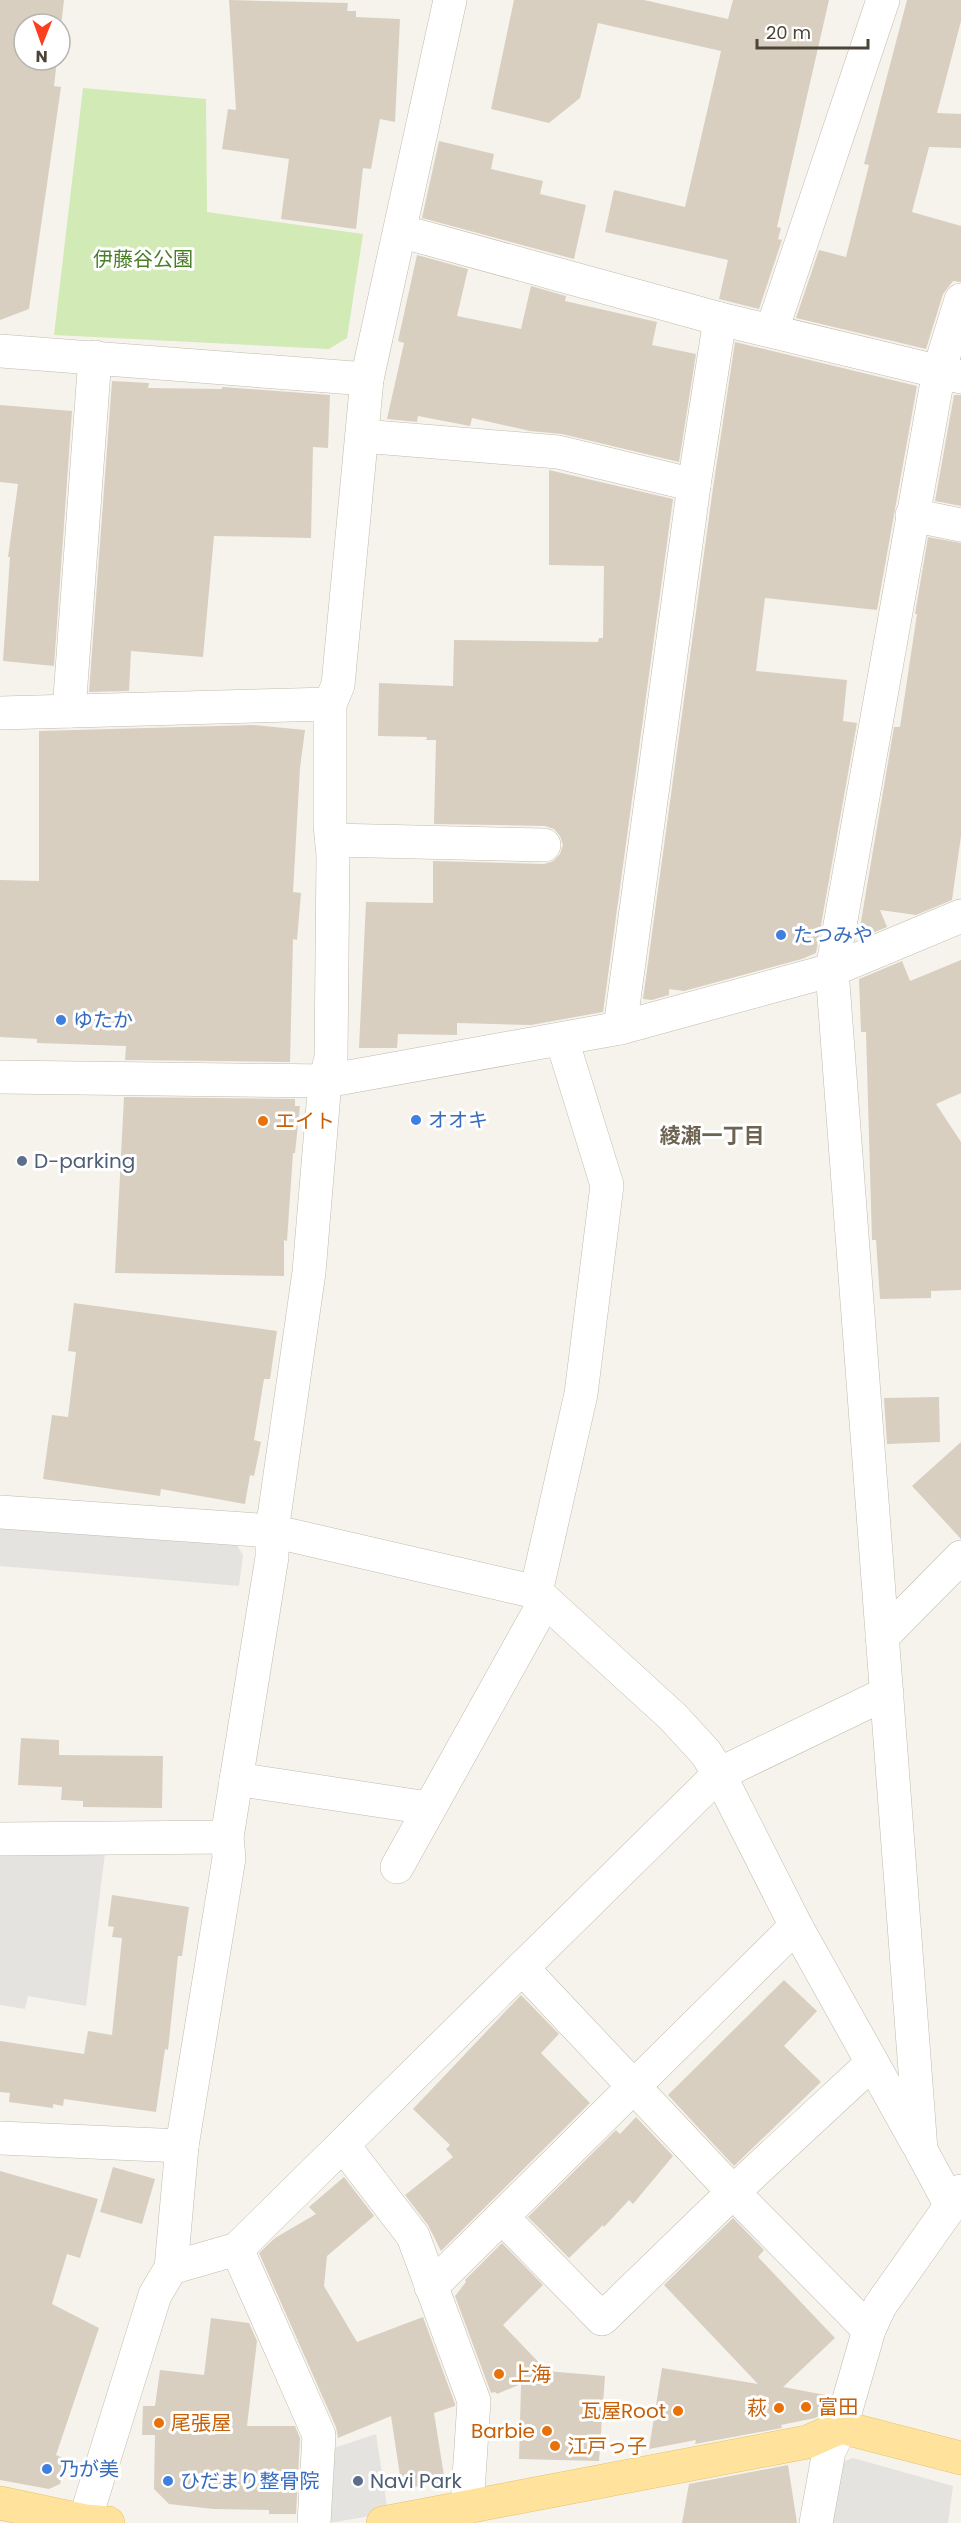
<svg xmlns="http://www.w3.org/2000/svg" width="961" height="2523" viewBox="0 0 961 2523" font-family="Poppins,'Noto Sans JP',sans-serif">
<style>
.green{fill:#d2eab5}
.parking{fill:#e5e3e0}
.building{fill:#d8cfc1}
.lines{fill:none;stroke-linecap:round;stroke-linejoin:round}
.minor-casing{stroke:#c2bbae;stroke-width:34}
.major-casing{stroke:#e6c16a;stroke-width:34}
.minor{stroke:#fff;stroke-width:33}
.major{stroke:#ffe39c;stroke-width:33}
.shop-dot{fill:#3f7fe0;stroke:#fff;stroke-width:2}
.food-dot{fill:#e8710a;stroke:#fff;stroke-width:2}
.service-dot{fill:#5c6f8a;stroke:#fff;stroke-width:2}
.labels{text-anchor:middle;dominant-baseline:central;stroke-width:6;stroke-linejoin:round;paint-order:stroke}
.park-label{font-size:20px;fill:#4a7f2a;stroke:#fff}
.shop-label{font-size:20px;fill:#366cbe;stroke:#fff;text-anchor:start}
.food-label{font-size:20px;fill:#c56008;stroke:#fff;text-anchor:start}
.service-label{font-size:20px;fill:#4e5e75;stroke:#fff;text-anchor:start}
.neighbourhood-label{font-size:21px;font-weight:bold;fill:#6e6250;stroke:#fff}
</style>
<rect width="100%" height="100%" fill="#f6f3ec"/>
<path class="green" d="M 83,88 L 206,99 L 207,212 L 363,234 L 347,338 L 329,349 L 54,335 Z"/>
<g class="parking">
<path d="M 0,1525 L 236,1544 L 243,1555 L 239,1586 L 0,1566 Z"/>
<path d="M 105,1853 L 86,2006 L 28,1996 L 25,2009 L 0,2005 L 0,1854 Z"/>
<path d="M 376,2434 L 388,2513 L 329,2523 L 334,2448 Z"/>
<path d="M 853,2458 L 953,2486 L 948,2523 L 830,2523 L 839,2463 Z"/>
</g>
<g class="building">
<path d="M 0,0 L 64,0 L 60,35 L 60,24 L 24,24 L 24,60 L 57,60 L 54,86 L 61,87 L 29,309 L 0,320 Z"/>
<path d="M 229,0 L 348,3 L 347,11 L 356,11 L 356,17 L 400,19 L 395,122 L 380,119 L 371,169 L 363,168 L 356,229 L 281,219 L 289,159 L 222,149 L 228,109 L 236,110 Z"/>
<path d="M 514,0 L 644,0 L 728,19 L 733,0 L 829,0 L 777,227 L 781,228 L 778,239 L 782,240 L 759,309 L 719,299 L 728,260 L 605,232 L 614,190 L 685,207 L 721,51 L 598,23 L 580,98 L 549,123 L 491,109 Z"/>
<path d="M 907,0 L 961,0 L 961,21 L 937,113 L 961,114 L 961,148 L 929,147 L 912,212 L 961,226 L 961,282 L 953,281 L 943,294 L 926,349 L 796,318 L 819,250 L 846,257 L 869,165 L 864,164 Z"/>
<path d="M 439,141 L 494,154 L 491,169 L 543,181 L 540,194 L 586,205 L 574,259 L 422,218 Z"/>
<path d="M 417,255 L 468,269 L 457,316 L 521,329 L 531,286 L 566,296 L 565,301 L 657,322 L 652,345 L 696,354 L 679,462 L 562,434 L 530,431 L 472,418 L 470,426 L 418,416 L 417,422 L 387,419 L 404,343 L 398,341 Z"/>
<path d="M 735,342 L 917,386 L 877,610 L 765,598 L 756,671 L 847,680 L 843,721 L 857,723 L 816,953 L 802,959 L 684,991 L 669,989 L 669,995 L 652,1000 L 643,999 L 713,488 Z"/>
<path d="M 112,381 L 149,383 L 148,388 L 222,389 L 222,387 L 330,395 L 328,448 L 313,447 L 311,538 L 214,536 L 203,657 L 131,651 L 129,691 L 89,692 Z"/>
<path d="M 954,395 L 961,395 L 961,506 L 935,501 Z"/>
<path d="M 0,405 L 72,411 L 54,666 L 3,661 L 10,557 L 8,557 L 18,484 L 0,482 Z"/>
<path d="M 549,470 L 673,499 L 603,1012 L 531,1025 L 457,1023 L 457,1035 L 398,1034 L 397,1048 L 359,1048 L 366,902 L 433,903 L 433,861 L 544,864 L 553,861 L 560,854 L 563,845 L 560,836 L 554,829 L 545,826 L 434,824 L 436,740 L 426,740 L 427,737 L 378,736 L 379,683 L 453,686 L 454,640 L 598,642 L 599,638 L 603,638 L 604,566 L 549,565 Z"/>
<path d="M 928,537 L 961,543 L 961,836 L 952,900 L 916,915 L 880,910 L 887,927 L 858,939 L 894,727 L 900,727 L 917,614 L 915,614 Z"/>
<path d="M 253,725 L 305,730 L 300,768 L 293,892 L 301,893 L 297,940 L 293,939 L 290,1062 L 125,1060 L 126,1046 L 37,1043 L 37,1039 L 0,1037 L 0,880 L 39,881 L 39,731 Z"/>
<path d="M 961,960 L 961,1093 L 936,1104 L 961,1142 L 961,1290 L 931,1291 L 931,1298 L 880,1299 L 876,1240 L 872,1240 L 866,1032 L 861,1032 L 859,979 L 902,961 L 910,981 Z"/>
<path d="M 124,1097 L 295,1099 L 295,1106 L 300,1106 L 295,1153 L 293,1153 L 287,1241 L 284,1240 L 284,1276 L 115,1273 Z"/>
<path d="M 74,1303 L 277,1331 L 270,1379 L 264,1379 L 254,1440 L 261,1442 L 254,1476 L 250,1475 L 245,1504 L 161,1489 L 160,1496 L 43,1479 L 52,1415 L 68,1417 L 76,1352 L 68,1351 Z"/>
<path d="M 939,1397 L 940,1442 L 887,1444 L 884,1398 Z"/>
<path d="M 961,1442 L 961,1539 L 912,1486 Z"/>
<path d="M 21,1738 L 59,1740 L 59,1755 L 163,1756 L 162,1808 L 83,1807 L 83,1801 L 61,1800 L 62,1787 L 18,1785 Z"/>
<path d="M 112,1895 L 189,1907 L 182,1956 L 178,1956 L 168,2050 L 165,2049 L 156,2112 L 64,2099 L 63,2106 L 53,2104 L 53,2108 L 9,2102 L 10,2093 L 0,2092 L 0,2041 L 84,2054 L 88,2031 L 112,2035 L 122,1938 L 112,1937 L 114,1927 L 108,1926 Z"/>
<path d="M 784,1980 L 817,2011 L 784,2046 L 821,2082 L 734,2166 L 668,2095 Z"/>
<path d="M 521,1995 L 559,2034 L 541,2053 L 590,2103 L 441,2251 L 428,2225 L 405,2195 L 453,2157 L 446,2149 L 450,2145 L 413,2109 Z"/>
<path d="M 636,2117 L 673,2156 L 633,2204 L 629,2200 L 604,2227 L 603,2225 L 569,2258 L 528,2217 L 616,2130 L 620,2134 Z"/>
<path d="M 113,2167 L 155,2179 L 142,2224 L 100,2212 Z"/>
<path d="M 0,2171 L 98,2199 L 80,2258 L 67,2254 L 52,2304 L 99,2328 L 56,2455 L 66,2459 L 60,2484 L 49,2489 L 0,2480 Z"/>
<path d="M 344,2177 L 374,2216 L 327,2256 L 324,2286 L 357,2342 L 423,2317 L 455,2404 L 455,2406 L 434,2413 L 445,2482 L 402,2489 L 391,2416 L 338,2438 L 336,2427 L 259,2253 L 275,2238 L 316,2214 L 309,2207 Z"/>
<path d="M 733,2218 L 764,2250 L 758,2257 L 835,2338 L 783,2387 L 831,2396 L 825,2413 L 815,2418 L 781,2425 L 782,2428 L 695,2444 L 696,2440 L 649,2449 L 662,2368 L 758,2384 L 664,2285 Z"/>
<path d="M 502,2243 L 543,2285 L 503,2325 L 547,2371 L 605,2376 L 599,2461 L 519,2459 L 521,2384 L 497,2394 L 495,2392 L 491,2393 L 455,2296 L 466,2282 L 465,2280 Z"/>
<path d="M 211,2318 L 249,2323 L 257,2341 L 247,2426 L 295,2426 L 300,2438 L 296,2514 L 269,2514 L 269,2510 L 213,2509 L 169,2504 L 154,2489 L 155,2435 L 142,2435 L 143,2406 L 155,2406 L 160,2370 L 204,2375 Z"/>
<path d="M 788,2465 L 797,2523 L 682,2523 L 689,2484 Z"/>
</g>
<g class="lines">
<defs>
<g id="minor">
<path d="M 400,231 L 720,319 L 961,377"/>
<path d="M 772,330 L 883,0"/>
<path d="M 0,351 L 367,379"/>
<path d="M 362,436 L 558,452 L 694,485"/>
<path d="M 912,515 L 961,525"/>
<path d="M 69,711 L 95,357"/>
<path d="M 0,713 L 330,704"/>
<path d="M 332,840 L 544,845"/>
<path d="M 620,1028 L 694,485 L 720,319"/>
<path d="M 0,1077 L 325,1081 L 343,1078 L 620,1028 L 832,970 L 961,916"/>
<path d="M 0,1512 L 272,1531 L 536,1592 L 673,1717 L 706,1753 L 719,1774 L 796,1926 L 917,2143"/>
<path d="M 536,1592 L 581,1394 L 607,1185 L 562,1040"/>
<path d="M 882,1637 L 961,1557"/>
<path d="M 236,1779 L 428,1808"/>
<path d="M 0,1839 L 227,1837"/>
<path d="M 397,1867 L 545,1601"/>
<path d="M 522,1968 L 733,2192 L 869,2330"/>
<path d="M 0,2138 L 182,2146"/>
<path d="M 343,2145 L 413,2236 L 474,2401 L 467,2507"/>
<path d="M 950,2204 L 921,2150 L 832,970 L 939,371 L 961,300"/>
<path d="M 502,2217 L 602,2319 L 733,2192 L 871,2064"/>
<path d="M 237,2249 L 319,2435 L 314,2523"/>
<path d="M 171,2268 L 237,2249 L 719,1774 L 887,1693"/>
<path d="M 431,2287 L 796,1926"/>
<path d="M 84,2523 L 155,2295 L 171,2268 L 182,2146 L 229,1858 L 227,1837 L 272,1557 L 272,1531 L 309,1272 L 325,1081 L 331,1058 L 333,855 L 330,825 L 330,704 L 338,685 L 367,379 L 450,0"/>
<path d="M 816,2523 L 829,2451 L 841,2427 L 869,2330 L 880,2306 L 961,2191"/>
</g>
<g id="major">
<path d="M 0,2503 L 85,2521 L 108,2523"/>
<path d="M 383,2523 L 807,2442 L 841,2427 L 961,2458"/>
</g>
</defs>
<use href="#minor" class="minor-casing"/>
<use href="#major" class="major-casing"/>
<use href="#minor" class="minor"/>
<use href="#major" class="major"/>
</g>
<g class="shop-dot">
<circle cx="781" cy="935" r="6"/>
<circle cx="61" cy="1020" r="6"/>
<circle cx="416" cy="1120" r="6"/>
<circle cx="47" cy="2469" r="6"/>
<circle cx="168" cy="2481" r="6"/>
</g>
<g class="food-dot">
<circle cx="263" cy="1121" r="6"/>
<circle cx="499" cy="2374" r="6"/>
<circle cx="806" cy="2407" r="6"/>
<circle cx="779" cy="2408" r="6"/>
<circle cx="678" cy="2411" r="6"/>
<circle cx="159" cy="2423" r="6"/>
<circle cx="547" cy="2431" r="6"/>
<circle cx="555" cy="2446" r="6"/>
</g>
<g class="service-dot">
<circle cx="22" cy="1161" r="6"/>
<circle cx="358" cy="2481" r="6"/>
</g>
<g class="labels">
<g class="park-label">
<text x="143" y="259">伊藤谷公園</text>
</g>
<g class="shop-label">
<text x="793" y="935">たつみや</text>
<text x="73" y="1020">ゆたか</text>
<text x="428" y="1120">オオキ</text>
<text x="59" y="2469">乃が美</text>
<text x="180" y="2481">ひだまり整骨院</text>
</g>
<g class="food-label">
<text x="275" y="1121">エイト</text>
<text x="511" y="2374">上海</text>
<text x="818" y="2407">富田</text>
<text x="767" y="2408" text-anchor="end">萩</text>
<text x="666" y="2411" text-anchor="end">瓦屋Root</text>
<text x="171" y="2423">尾張屋</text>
<text x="535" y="2431" text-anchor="end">Barbie</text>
<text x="567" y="2446">江戸っ子</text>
</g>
<g class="service-label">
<text x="34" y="1161">D-parking</text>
<text x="370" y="2481">Navi Park</text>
</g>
<g class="neighbourhood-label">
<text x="712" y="1135">綾瀬一丁目</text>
</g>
</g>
<g transform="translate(42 42) rotate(181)"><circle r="28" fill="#ffffff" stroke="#b7b4b0" stroke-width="1.5"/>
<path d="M0-4.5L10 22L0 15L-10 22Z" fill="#fc3f1d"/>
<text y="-9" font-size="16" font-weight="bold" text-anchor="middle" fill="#4b4439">N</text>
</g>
<path d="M757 39v9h111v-9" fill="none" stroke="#4b4439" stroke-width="3"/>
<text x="766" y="39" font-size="18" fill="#4b4439" stroke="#ffffff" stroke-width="4.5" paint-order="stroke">20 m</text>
</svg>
